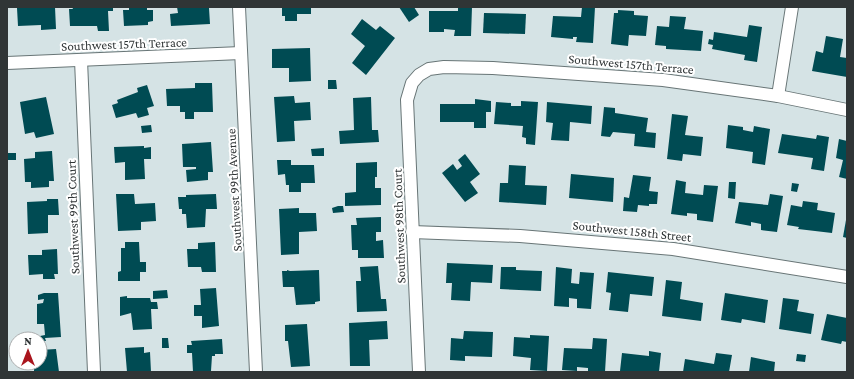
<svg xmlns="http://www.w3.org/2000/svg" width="854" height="379" viewBox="0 0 854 379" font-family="'Crimson Pro',serif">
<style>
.building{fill:#004b53}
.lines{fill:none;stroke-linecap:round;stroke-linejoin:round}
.street-casing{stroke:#687576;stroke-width:14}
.street{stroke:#fff;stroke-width:12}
.labels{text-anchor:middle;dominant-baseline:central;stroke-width:4;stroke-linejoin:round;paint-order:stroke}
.street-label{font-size:13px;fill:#303536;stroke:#fff}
</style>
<rect width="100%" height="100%" fill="#d5e3e5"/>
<g class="building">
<path d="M 42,7 L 55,7 L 56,29 L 41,30 L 41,25 L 18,26 L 17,8 Z"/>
<path d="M 72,7 L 113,7 L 113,11 L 108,11 L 109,31 L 98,31 L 97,26 L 70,26 L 69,9 L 73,9 Z"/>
<path d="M 129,7 L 147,7 L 147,10 L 153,10 L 153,21 L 148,22 L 148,25 L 124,26 L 123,10 L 129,10 Z"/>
<path d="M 177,7 L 209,8 L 210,24 L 171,26 L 170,14 L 178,13 Z"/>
<path d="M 282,7 L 311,7 L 311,14 L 297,14 L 297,21 L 285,21 L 285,16 L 282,16 Z"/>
<path d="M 399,7 L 414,7 L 419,15 L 409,22 Z"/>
<path d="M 458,7 L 472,7 L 471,36 L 454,36 L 455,30 L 444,29 L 444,32 L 429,32 L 429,11 L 458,11 Z"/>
<path d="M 582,7 L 595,7 L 593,43 L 576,42 L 577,37 L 573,37 L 573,39 L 551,37 L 553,16 L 581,17 Z"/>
<path d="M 618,10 L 634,11 L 634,15 L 648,16 L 646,36 L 629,35 L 628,46 L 611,44 L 614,13 L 618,13 Z"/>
<path d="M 484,13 L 526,14 L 525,34 L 483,33 Z"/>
<path d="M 670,16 L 686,17 L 684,29 L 703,31 L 701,51 L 666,49 L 666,46 L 655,45 L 657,26 L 669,27 Z"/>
<path d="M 362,19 L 376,30 L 380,26 L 395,38 L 366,75 L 352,63 L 365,46 L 351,34 Z"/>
<path d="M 749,25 L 762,27 L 757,62 L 744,60 L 745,55 L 712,49 L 713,45 L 708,44 L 709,39 L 713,40 L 714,32 L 747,37 Z"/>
<path d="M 826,36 L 843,39 L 840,57 L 847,58 L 847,77 L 812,71 L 816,51 L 823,53 Z"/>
<path d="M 310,48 L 311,81 L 289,82 L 289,68 L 272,68 L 272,49 Z"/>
<path d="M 328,80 L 336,80 L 337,89 L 328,89 Z"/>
<path d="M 195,83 L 212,83 L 213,112 L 194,112 L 194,119 L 185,119 L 185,112 L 180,112 L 180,106 L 167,106 L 166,89 L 195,88 Z"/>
<path d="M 147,85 L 154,106 L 147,108 L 149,115 L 138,118 L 136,113 L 116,118 L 112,105 L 118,103 L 117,100 L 138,92 L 137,88 Z"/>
<path d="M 294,96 L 295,103 L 310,102 L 311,120 L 294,121 L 295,141 L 277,142 L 274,97 Z"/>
<path d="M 46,97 L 54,134 L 36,138 L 34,132 L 25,134 L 20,102 Z"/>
<path d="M 371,97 L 372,130 L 378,130 L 379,142 L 340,144 L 339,131 L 354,130 L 353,98 Z"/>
<path d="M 475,99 L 491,101 L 491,112 L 486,112 L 486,128 L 474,128 L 474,122 L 440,122 L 440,104 L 475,104 Z"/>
<path d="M 521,101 L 538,102 L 535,145 L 526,144 L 526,138 L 522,137 L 523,126 L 494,124 L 496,102 L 511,103 L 511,106 L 521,106 Z"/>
<path d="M 547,102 L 592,106 L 591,124 L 570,122 L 569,141 L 551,140 L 553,123 L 546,122 Z"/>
<path d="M 604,107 L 615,108 L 615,113 L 648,118 L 646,132 L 656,133 L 655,148 L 634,146 L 635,134 L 613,132 L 610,137 L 601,136 Z"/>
<path d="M 672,114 L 688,116 L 685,135 L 703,137 L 701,156 L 683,154 L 682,161 L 667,159 Z"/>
<path d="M 151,125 L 152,132 L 142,133 L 141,126 Z"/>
<path d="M 728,125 L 743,127 L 743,130 L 753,132 L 754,126 L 770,129 L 765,165 L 752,163 L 753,152 L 726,148 Z"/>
<path d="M 782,134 L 816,139 L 817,135 L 829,137 L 824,171 L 811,169 L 813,158 L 778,153 Z"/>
<path d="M 839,139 L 847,141 L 847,179 L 839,177 L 843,160 L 836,158 Z"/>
<path d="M 211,142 L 213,172 L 208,172 L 208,180 L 187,182 L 186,170 L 196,169 L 196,167 L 183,167 L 182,144 Z"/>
<path d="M 144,146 L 144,148 L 151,147 L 151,159 L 144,159 L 145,179 L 125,180 L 125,162 L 115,163 L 114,147 Z"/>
<path d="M 324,148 L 324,156 L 312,156 L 311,149 Z"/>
<path d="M 52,151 L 54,181 L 49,181 L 49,187 L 31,188 L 31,182 L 25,182 L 24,159 L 35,158 L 35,152 Z"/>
<rect x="7" y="153" width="9" height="7"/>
<path d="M 465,154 L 480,174 L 470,182 L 478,193 L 465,202 L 442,173 L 453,164 L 457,170 L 462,166 L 458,160 Z"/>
<path d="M 277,160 L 291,160 L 291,165 L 314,165 L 315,183 L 301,183 L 301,192 L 289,192 L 289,185 L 286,185 L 285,174 L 278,175 Z"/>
<path d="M 377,162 L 377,177 L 375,177 L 375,188 L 381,188 L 381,205 L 345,206 L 345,193 L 356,192 L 356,163 Z"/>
<path d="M 509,165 L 526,166 L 525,185 L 547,186 L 546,205 L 499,202 L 500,183 L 508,183 Z"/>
<path d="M 571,174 L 614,178 L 613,202 L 569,198 Z"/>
<path d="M 633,175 L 651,177 L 649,191 L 658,192 L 657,204 L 649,204 L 649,206 L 638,205 L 637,212 L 623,211 L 624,197 L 629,198 Z"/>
<path d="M 676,180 L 686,182 L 685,193 L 703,195 L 704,185 L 718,186 L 713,222 L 697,220 L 697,214 L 687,213 L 687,216 L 671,214 Z"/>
<path d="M 729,182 L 736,182 L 735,199 L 728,198 Z"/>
<path d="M 792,183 L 799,184 L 797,192 L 791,191 Z"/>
<path d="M 116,194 L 134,194 L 135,204 L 155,203 L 156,221 L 141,222 L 141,230 L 118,231 Z"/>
<path d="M 216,194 L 217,209 L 206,209 L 205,227 L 187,228 L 186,214 L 182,214 L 182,209 L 179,209 L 178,197 L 186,197 L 186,195 Z"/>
<path d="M 770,194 L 783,196 L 777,232 L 761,230 L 761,224 L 751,222 L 751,226 L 735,223 L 739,202 L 768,205 Z"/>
<path d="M 47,199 L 58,199 L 59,215 L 48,215 L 48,233 L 28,234 L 27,202 L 47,201 Z"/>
<path d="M 803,201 L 818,203 L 817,210 L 835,213 L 832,233 L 798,229 L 799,227 L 787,225 L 791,205 L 802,207 Z"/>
<path d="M 338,206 L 343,206 L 344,212 L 333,213 L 332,208 Z"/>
<path d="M 299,208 L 299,213 L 316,213 L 317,231 L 299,232 L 299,254 L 281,255 L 279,209 Z"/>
<path d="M 381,217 L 381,232 L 376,232 L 376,241 L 383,240 L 384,258 L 358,258 L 358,250 L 352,250 L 351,225 L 357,225 L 356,218 Z"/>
<path d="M 846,220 L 847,220 L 847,238 L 843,237 Z"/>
<path d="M 125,242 L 139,242 L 140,262 L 146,262 L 146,272 L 140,272 L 140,281 L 118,281 L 118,272 L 121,271 L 121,248 L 125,248 Z"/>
<path d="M 215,242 L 216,272 L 202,272 L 201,267 L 188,267 L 187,249 L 198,249 L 198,243 Z"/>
<path d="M 57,249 L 58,274 L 54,274 L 55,279 L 43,279 L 43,274 L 29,275 L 28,255 L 42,255 L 42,250 Z"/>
<path d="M 447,263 L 493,265 L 492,283 L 471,282 L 470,301 L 451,300 L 452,283 L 446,283 Z"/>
<path d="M 378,266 L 381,299 L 386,299 L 387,311 L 357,312 L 356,281 L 361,281 L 360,267 Z"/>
<path d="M 501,267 L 516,267 L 516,270 L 542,271 L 541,291 L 500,289 Z"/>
<path d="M 556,267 L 572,269 L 571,283 L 579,284 L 580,272 L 594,273 L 591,309 L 577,308 L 577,299 L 569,298 L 569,307 L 554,306 Z"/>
<path d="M 287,270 L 290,271 L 319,270 L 320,301 L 315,302 L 315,304 L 296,305 L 294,287 L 283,287 L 282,271 L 287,271 Z"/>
<path d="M 608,272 L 654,277 L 652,296 L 630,294 L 628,312 L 609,310 L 611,293 L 606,292 Z"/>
<path d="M 666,280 L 682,282 L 680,299 L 703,303 L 701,321 L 662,316 Z"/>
<path d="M 216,288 L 219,326 L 202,328 L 202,316 L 194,316 L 194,305 L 201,305 L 200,289 Z"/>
<path d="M 167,290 L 168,298 L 153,299 L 153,291 Z"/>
<path d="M 44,293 L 58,293 L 61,337 L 45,338 L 46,341 L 40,341 L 40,336 L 45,335 L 44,324 L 37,324 L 37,304 L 43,303 L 44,299 L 38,300 L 38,295 Z"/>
<path d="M 725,293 L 768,300 L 765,323 L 742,319 L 741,323 L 721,320 Z"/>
<path d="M 127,296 L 127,298 L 150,298 L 151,302 L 157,302 L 158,309 L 151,309 L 152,329 L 133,330 L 131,313 L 120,316 L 120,297 Z"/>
<path d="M 783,298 L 799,300 L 797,311 L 814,314 L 811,334 L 779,329 Z"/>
<path d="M 827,314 L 847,318 L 847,342 L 842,341 L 841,344 L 821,340 Z"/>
<path d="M 387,321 L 388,339 L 369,340 L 370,366 L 350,366 L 349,323 Z"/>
<path d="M 307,324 L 310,366 L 291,367 L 288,341 L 285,341 L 285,325 Z"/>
<path d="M 464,331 L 493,332 L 492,357 L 465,356 L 465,361 L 450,360 L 451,338 L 463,339 Z"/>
<path d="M 530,335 L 549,336 L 547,371 L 530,370 L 531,358 L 513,356 L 514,337 L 530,338 Z"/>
<path d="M 162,338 L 168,338 L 169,348 L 162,348 Z"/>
<path d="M 593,338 L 607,339 L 605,372 L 588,372 L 588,368 L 577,367 L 577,371 L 562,370 L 564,348 L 592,349 Z"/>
<path d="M 222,339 L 223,354 L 215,354 L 215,356 L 212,356 L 211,371 L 193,372 L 192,353 L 187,353 L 187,345 L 192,345 L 191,341 Z"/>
<path d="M 144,347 L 144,353 L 150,352 L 151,372 L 127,372 L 125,348 Z"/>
<path d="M 56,349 L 59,372 L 34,372 L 34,363 L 40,363 L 40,350 Z"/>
<path d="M 649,351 L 661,353 L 659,372 L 620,371 L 622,353 L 649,356 Z"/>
<path d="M 716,353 L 732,355 L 729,372 L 683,372 L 685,359 L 714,364 Z"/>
<path d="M 797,354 L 806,355 L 805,362 L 796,361 Z"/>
<path d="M 751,357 L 775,362 L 774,372 L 749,372 Z"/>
</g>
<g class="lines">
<defs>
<g id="street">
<path d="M 239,7 L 256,372"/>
<path d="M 81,60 L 94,372"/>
<path d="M 7,63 L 241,53"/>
<path d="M 778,96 L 792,7"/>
<path d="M 412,232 L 520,236 L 673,249 L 847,277"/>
<path d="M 419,372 L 407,100 L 412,83 L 419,75 L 429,69 L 444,67 L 493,68 L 663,80 L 778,96 L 847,110"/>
</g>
</defs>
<use href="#street" class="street-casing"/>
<use href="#street" class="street"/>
</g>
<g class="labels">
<g class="street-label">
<text transform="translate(124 44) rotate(-2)">Southwest 157th Terrace</text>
<text transform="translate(631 64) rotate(5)">Southwest 157th Terrace</text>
<text transform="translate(234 190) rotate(-93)">Southwest 99th Avenue</text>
<text transform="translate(73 217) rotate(-92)">Southwest 99th Court</text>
<text transform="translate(399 226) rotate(-92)">Southwest 98th Court</text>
<text transform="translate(632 231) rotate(6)">Southwest 158th Street</text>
</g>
</g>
<rect width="854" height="379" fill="none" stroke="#303536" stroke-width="16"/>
<g transform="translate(28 351)"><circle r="19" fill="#ffffff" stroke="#acaeaf"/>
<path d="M0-3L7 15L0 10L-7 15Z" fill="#aa151d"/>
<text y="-6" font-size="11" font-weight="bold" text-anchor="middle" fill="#303536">N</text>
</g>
</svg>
